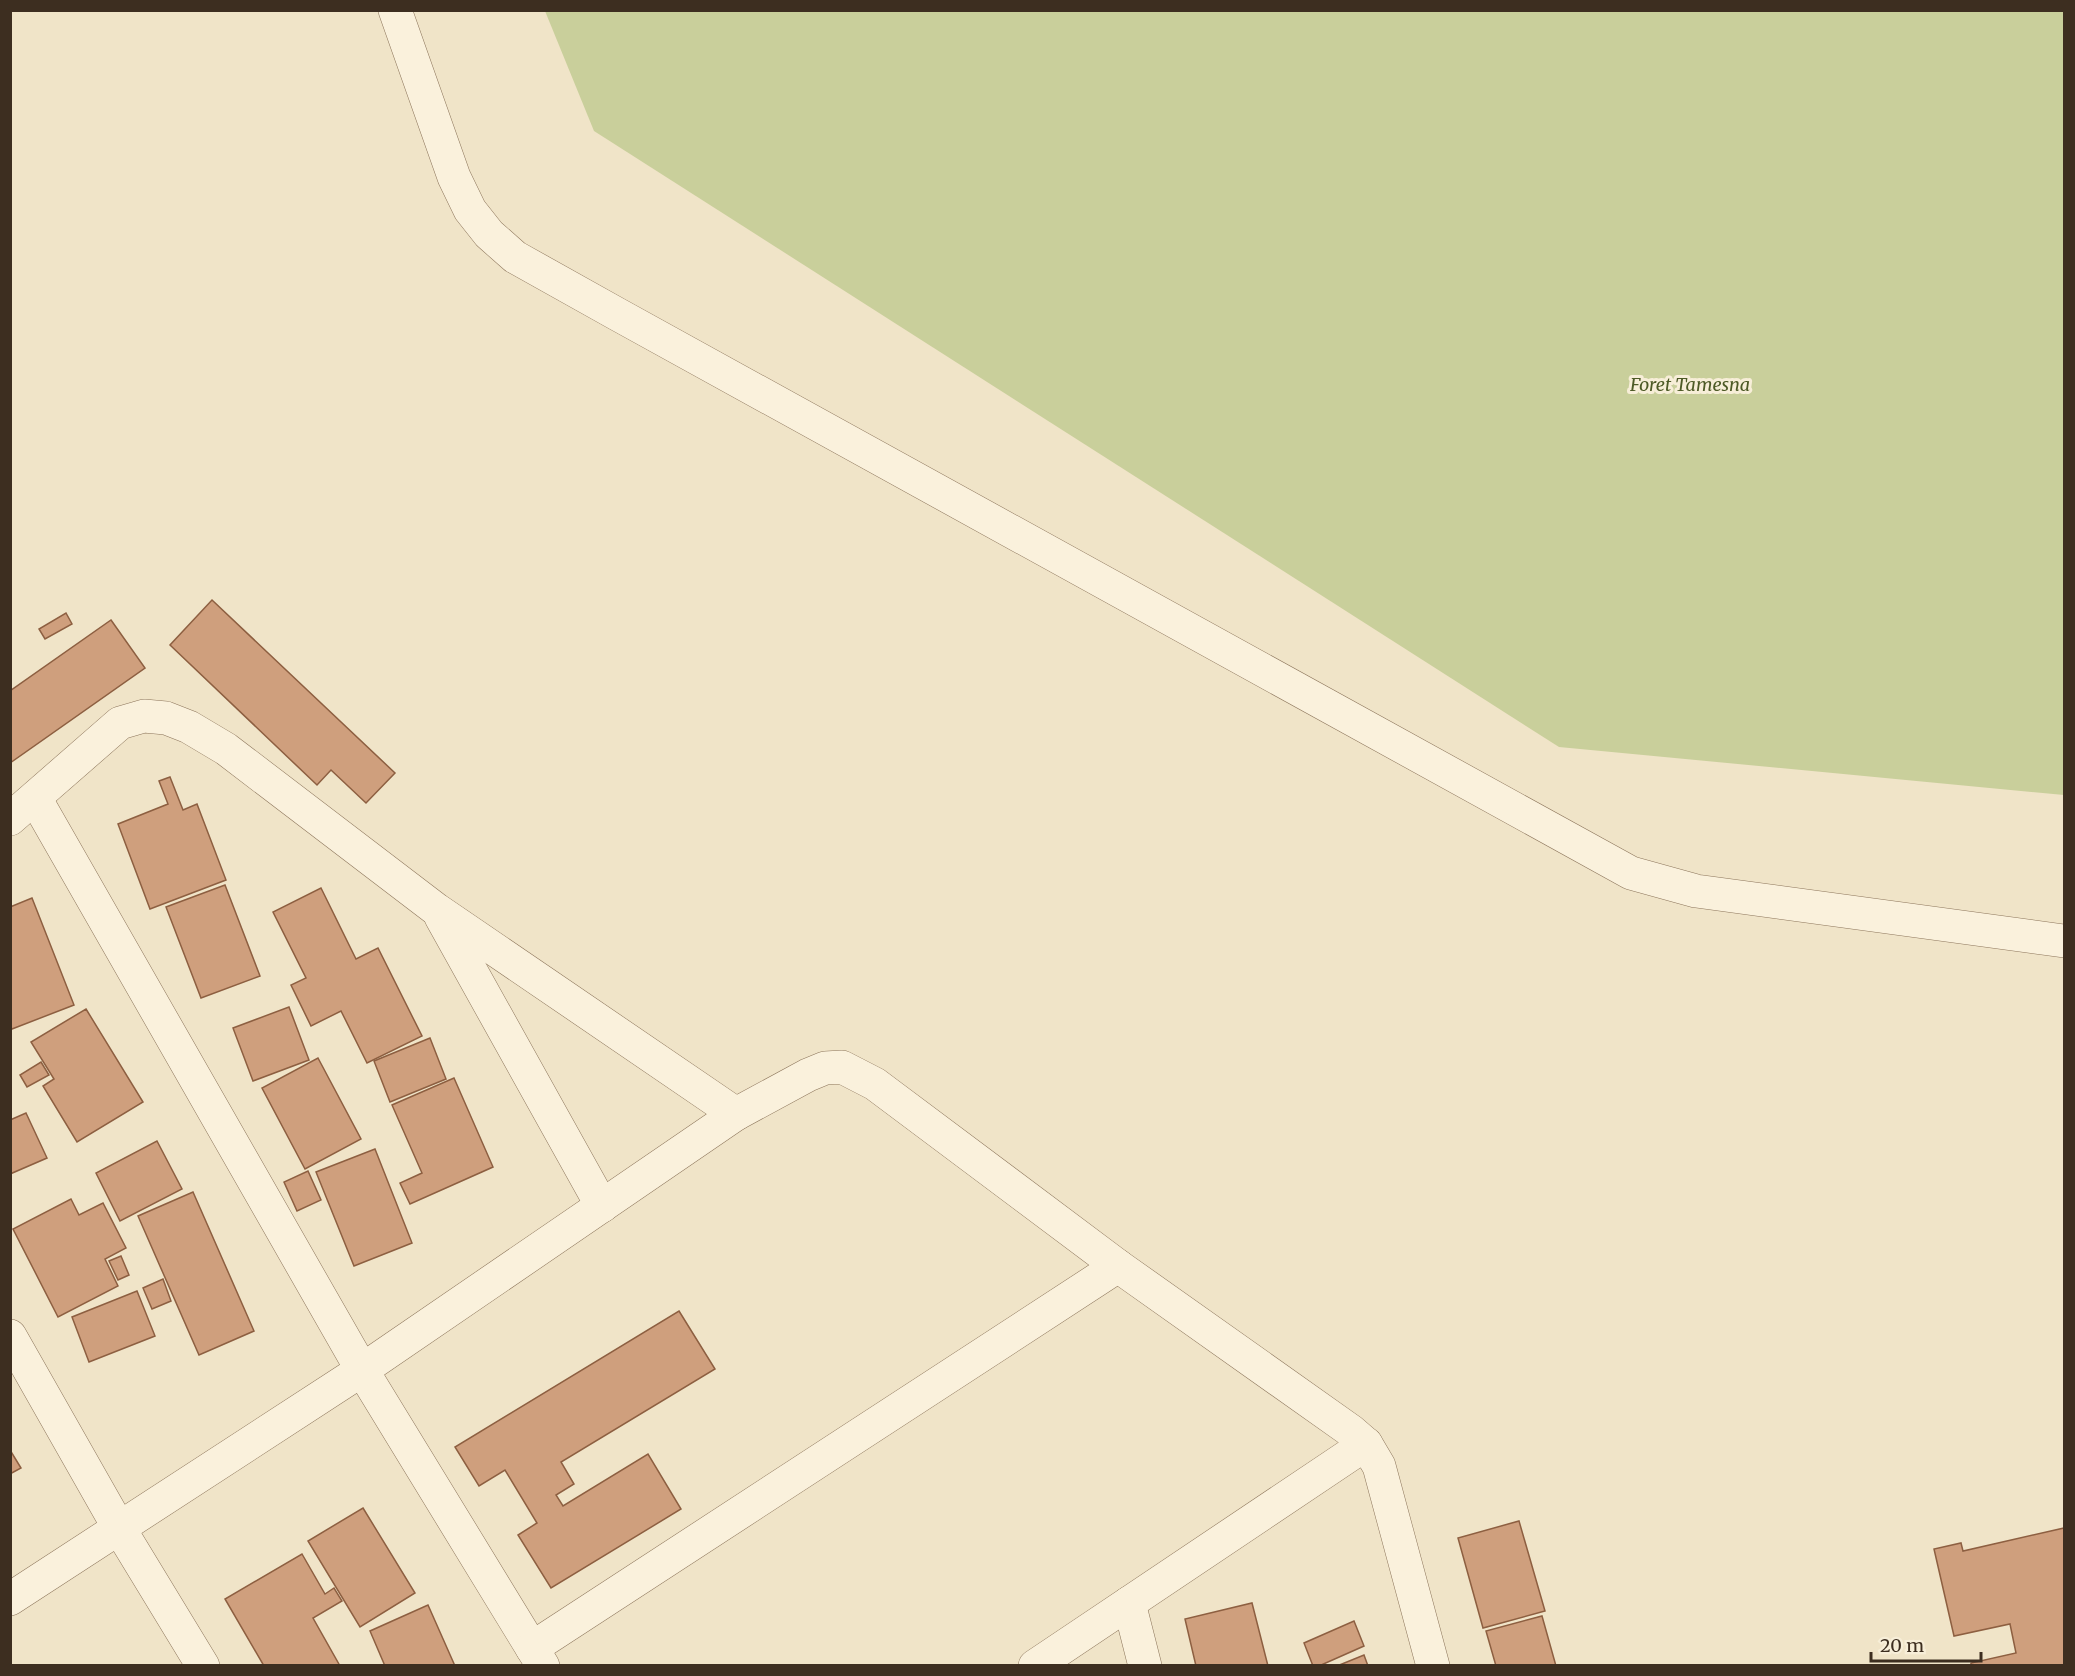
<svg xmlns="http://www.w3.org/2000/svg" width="2075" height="1676" viewBox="0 0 2075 1676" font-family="Merriweather,serif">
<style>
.green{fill:#c9cf9b}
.building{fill:#cf9f7d;stroke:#8d5f41;stroke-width:1.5}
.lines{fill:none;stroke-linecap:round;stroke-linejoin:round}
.minor-casing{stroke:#8d765c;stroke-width:34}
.minor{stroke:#faf1dc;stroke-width:33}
.labels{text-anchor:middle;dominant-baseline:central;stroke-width:6;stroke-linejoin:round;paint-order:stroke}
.park-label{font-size:18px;font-style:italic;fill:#4d5a26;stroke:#f7eed8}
</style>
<rect width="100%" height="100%" fill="#f0e4c8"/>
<path class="green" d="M 545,11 L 2064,11 L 2064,795 L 1559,747 L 594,131 Z"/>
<g class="building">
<path d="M 212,600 L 395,773 L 366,803 L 331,770 L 317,785 L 170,645 Z"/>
<path d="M 66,613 L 72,624 L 45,639 L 39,629 Z"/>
<path d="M 111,620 L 145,668 L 10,763 L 10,691 Z"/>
<path d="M 170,777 L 183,810 L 197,804 L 226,880 L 150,909 L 118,824 L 168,804 L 159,781 Z"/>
<path d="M 225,885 L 260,976 L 201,998 L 166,907 Z"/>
<path d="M 321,888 L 356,959 L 378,948 L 422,1036 L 367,1063 L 341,1011 L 311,1026 L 291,985 L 306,978 L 273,912 Z"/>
<path d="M 32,898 L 74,1005 L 12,1029 L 10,1025 L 10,907 Z"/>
<path d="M 289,1007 L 309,1060 L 253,1081 L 233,1028 Z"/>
<path d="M 86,1009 L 143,1102 L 77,1142 L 43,1086 L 54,1079 L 31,1042 Z"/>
<path d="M 430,1038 L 446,1079 L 390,1102 L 374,1061 Z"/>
<path d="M 318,1058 L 361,1139 L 305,1169 L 262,1088 Z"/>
<path d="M 41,1062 L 49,1075 L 27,1087 L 20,1075 Z"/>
<path d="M 454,1078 L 493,1167 L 410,1204 L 400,1183 L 422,1173 L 392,1105 Z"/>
<path d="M 26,1113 L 47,1158 L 10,1174 L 10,1120 Z"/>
<path d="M 157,1141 L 182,1189 L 120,1221 L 96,1173 Z"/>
<path d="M 375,1149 L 412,1243 L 354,1266 L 316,1172 Z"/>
<path d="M 308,1171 L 321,1200 L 297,1211 L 284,1182 Z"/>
<path d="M 193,1192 L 254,1331 L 199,1355 L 138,1216 Z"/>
<path d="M 71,1199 L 79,1215 L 103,1203 L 126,1248 L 105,1259 L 118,1286 L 58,1317 L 13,1229 Z"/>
<path d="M 121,1256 L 129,1275 L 118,1280 L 109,1261 Z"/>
<path d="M 163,1279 L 171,1301 L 152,1309 L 143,1288 Z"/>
<path d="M 137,1291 L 155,1336 L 89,1362 L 72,1317 Z"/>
<path d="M 679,1311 L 715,1369 L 561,1462 L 574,1484 L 556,1495 L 563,1506 L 648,1454 L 681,1509 L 551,1588 L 518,1535 L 537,1523 L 505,1470 L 479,1486 L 455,1447 Z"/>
<path d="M 10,1450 L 21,1468 L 10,1474 Z"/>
<path d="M 363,1508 L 415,1593 L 360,1627 L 308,1541 Z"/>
<path d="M 1519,1521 L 1545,1611 L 1483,1628 L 1458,1538 Z"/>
<path d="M 2064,1528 L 2064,1666 L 1971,1666 L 1971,1663 L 2016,1653 L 2010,1624 L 1954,1636 L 1934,1549 L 1961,1543 L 1963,1551 Z"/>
<path d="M 302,1554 L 325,1594 L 334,1588 L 342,1601 L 313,1618 L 340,1666 L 264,1666 L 225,1599 Z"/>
<path d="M 1252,1603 L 1268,1666 L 1196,1666 L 1185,1619 Z"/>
<path d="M 428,1605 L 455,1666 L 385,1666 L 370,1631 Z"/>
<path d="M 1542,1616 L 1556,1666 L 1496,1666 L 1486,1631 Z"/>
<path d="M 1354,1621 L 1364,1646 L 1319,1666 L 1313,1666 L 1304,1643 Z"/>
<path d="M 1364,1655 L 1368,1666 L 1337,1666 Z"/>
</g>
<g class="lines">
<defs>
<g id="minor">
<path d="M 395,10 L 454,177 L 470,210 L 489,234 L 515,257 L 617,314 L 1631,873 L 1696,891 L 2064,941"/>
<path d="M 35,798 L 362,1370 L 543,1666"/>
<path d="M 10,819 L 120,723 L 144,716 L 166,718 L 189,727 L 226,749 L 437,910 L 736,1114"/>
<path d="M 441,917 L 602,1206"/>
<path d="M 10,1336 L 119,1528 L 203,1666"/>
<path d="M 10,1599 L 362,1370 L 736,1114 L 808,1075 L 825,1068 L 842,1067 L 875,1084 L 1118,1266 L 1351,1431 L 1366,1444 L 1379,1466 L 1433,1666"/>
<path d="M 1129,1603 L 1145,1666"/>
<path d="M 532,1648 L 1118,1266"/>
<path d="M 1035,1666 L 1366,1444"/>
</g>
</defs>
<use href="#minor" class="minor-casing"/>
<use href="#minor" class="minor"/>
</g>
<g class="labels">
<g class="park-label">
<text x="1690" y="384">Foret Tamesna</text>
</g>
</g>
<rect width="2075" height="1676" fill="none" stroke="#3d2e20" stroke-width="24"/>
<path d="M1871 1652v9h110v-9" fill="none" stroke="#3d2e20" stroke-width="3"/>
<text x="1880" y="1652" font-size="18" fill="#3d2e20" stroke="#f7eed8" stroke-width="4.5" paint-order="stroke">20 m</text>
</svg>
